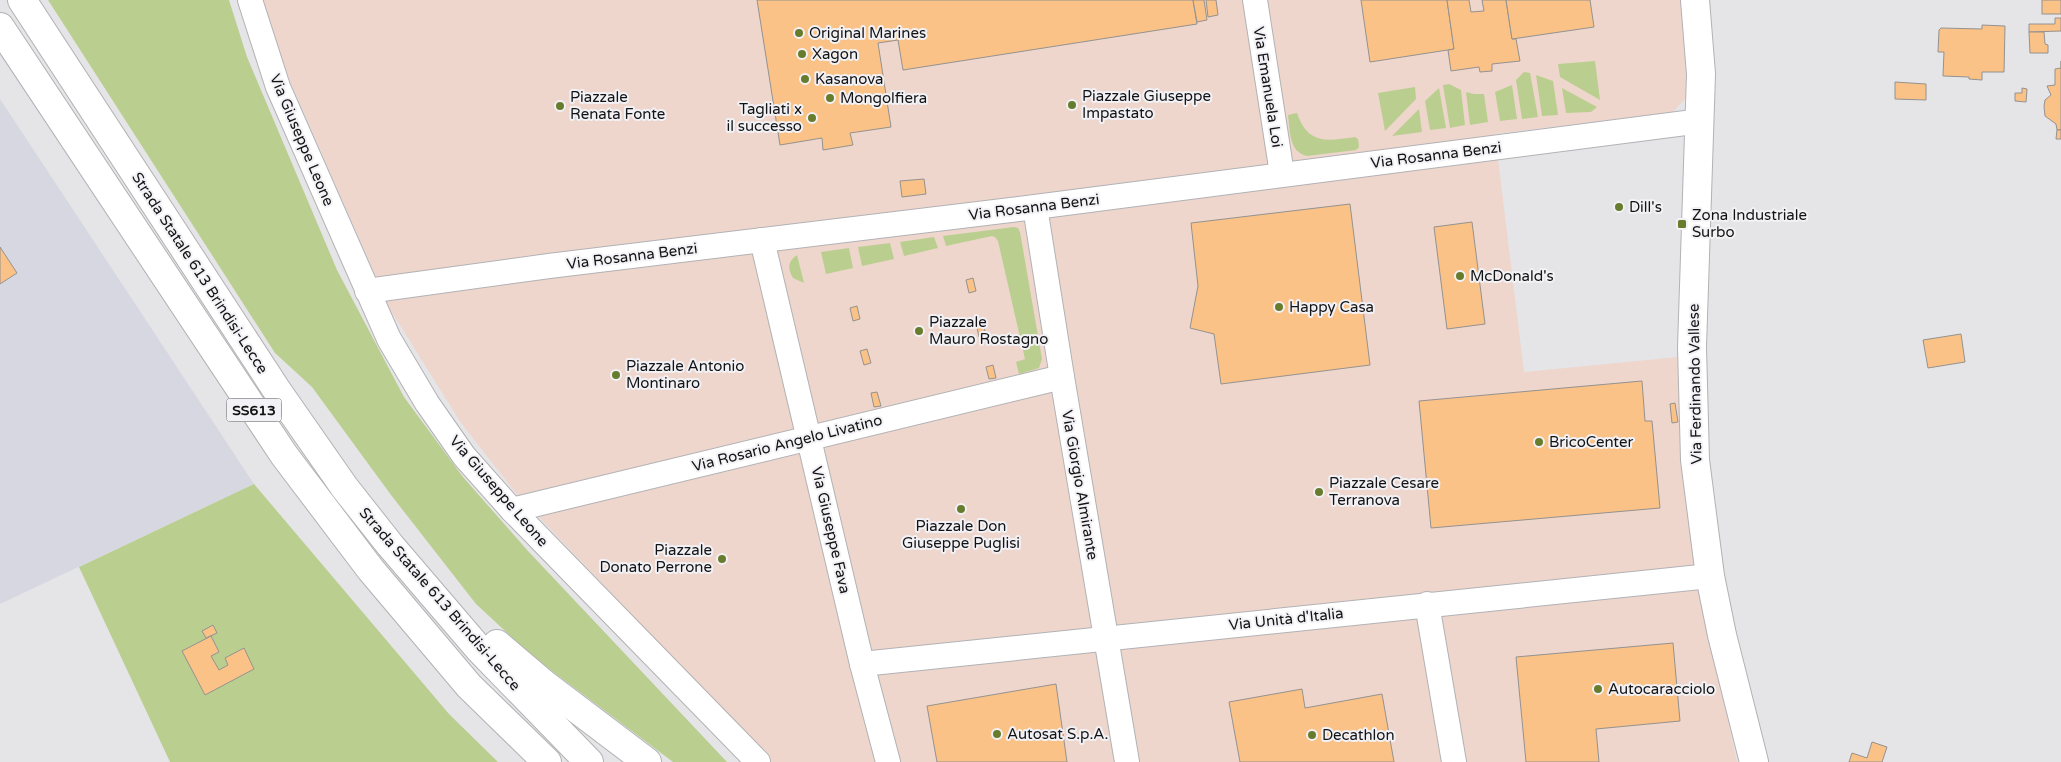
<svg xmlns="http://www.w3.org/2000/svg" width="2061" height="762" viewBox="0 0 2061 762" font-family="'Varela Round',sans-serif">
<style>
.commercial{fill:#eed6cd}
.built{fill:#d7d7e1}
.green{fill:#bacf8f}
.building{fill:#fac286;stroke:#949290}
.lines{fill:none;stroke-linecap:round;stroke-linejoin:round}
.street-casing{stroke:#b2b2b5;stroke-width:26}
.secondary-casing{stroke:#b2b2b5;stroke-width:30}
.highway-casing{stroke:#b2b2b5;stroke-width:30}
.street{stroke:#fff;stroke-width:24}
.secondary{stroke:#fff;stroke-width:28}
.highway{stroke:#fff;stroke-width:28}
.poi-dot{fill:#687c2d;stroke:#f2f2f6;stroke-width:2}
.labels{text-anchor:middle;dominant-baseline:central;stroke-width:4;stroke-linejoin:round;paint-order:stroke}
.shield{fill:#f2f2f6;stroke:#565658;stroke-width:1}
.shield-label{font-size:14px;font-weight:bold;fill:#131314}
.poi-label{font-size:15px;fill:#131314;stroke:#f2f2f6;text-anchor:start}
.street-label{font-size:15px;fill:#131314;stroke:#f2f2f6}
</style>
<rect width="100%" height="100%" fill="#e5e5e8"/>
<path class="commercial" d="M 263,0 L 1684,0 L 1690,81 L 1685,99 L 1673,112 L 1495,134 L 1524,372 L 1678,357 L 1682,451 L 1695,564 L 1737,762 L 772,762 L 515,492 L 461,423 L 391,311 L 290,81 L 268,19 Z"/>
<path class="built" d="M 0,99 L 254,484 L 0,604 Z"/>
<g class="green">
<path d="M 48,0 L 229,0 L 247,57 L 337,270 L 404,397 L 463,477 L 528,551 L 727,762 L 673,762 L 532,656 L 476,604 L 391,495 L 312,387 L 275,353 Z"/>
<path d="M 1595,61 L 1600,100 L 1560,77 L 1558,64 Z"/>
<path d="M 1524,72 L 1530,73 L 1538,117 L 1522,119 L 1516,80 Z"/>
<path d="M 1536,75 L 1553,81 L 1558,115 L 1542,116 Z"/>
<path d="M 1449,84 L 1461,90 L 1465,125 L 1450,128 L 1443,85 Z"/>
<path d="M 1512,85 L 1517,119 L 1500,121 L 1495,92 Z"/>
<path d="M 1415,87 L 1416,99 L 1385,131 L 1378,93 Z"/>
<path d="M 1439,88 L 1446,128 L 1430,130 L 1425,101 Z"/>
<path d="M 1562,88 L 1597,107 L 1591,112 L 1566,113 Z"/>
<path d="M 1466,92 L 1474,94 L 1484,94 L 1488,122 L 1470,125 Z"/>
<path d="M 1419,109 L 1422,132 L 1392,136 Z"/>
<path d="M 1297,113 C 1308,145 1327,141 1355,137 L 1358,139 L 1359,147 L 1356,150 L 1307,156 C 1289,152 1290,131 1288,115 Z"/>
<path d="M 1014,227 L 1018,228 L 1020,232 L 1042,359 L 1039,368 L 1019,374 L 1016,362 L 1025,359 L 998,241 L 995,237 L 992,236 L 946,246 L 943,236 Z"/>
<path d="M 934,237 L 938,248 L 904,256 L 900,242 Z"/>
<path d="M 890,243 L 894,259 L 862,266 L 858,247 Z"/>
<path d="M 849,248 L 853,268 L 826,274 L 821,252 Z"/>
<path d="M 797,255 L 804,283 L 793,278 C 787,268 788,261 797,255 Z"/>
<path d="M 254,484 L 449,714 L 498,762 L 170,762 L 79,567 Z"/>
</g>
<g class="building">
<path d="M 757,0 L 1193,0 L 1197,24 L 903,70 L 898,40 L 878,43 L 891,127 L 850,133 L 853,145 L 823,150 L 822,138 L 780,145 Z"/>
<path d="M 1193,0 L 1204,0 L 1207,20 L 1197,22 Z"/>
<path d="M 1206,0 L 1216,0 L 1218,15 L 1208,17 Z"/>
<path d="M 1361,0 L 1447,0 L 1454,49 L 1370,62 Z"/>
<path d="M 1447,0 L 1469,0 L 1471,12 L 1484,11 L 1482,0 L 1506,0 L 1512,39 L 1516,39 L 1520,61 L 1492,64 L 1492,71 L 1480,72 L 1479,67 L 1451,71 L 1448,50 L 1454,49 Z"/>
<path d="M 1506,0 L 1590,0 L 1594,27 L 1512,39 Z"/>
<rect x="2042" y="0" width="19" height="14"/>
<path d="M 2055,18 L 2061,18 L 2061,31 L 2029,32 L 2029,24 L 2055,24 Z"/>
<path d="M 1982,25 L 2005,26 L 2004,72 L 1982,72 L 1982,80 L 1969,79 L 1969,77 L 1943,76 L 1944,52 L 1938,52 L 1939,30 L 1941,28 L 1982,29 Z"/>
<path d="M 2029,32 L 2044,32 L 2045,44 L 2048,45 L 2048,53 L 2030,53 Z"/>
<path d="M 2061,61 L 2061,130 L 2057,130 L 2056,124 L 2045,116 L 2044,106 L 2045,100 L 2051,95 L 2047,86 L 2055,85 L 2055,69 L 2061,68 Z"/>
<path d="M 1895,82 L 1926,84 L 1926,100 L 1895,99 Z"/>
<path d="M 2022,88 L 2027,89 L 2026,102 L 2015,101 L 2015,93 L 2022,93 Z"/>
<path d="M 2057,130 L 2061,130 L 2061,139 L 2056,139 Z"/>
<path d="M 924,179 L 926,194 L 902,197 L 900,181 Z"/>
<path d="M 1350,204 L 1370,365 L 1221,384 L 1214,334 L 1190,328 L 1198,286 L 1191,223 Z"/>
<path d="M 1472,222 L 1485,324 L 1447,329 L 1434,227 Z"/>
<path d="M 0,247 L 17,273 L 0,284 Z"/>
<path d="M 973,278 L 976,291 L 969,293 L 966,280 Z"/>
<path d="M 857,306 L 860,319 L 853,321 L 850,308 Z"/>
<path d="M 983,322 L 986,336 L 979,337 L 976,323 Z"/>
<path d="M 1961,334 L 1965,362 L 1928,368 L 1923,340 Z"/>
<path d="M 867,349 L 871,363 L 864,365 L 860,351 Z"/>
<path d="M 993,365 L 996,378 L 989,379 L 986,367 Z"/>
<path d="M 1642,381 L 1645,421 L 1652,421 L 1660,508 L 1431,528 L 1419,401 Z"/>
<path d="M 877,392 L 881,406 L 874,407 L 871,393 Z"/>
<path d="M 1675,403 L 1678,422 L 1672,423 L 1670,404 Z"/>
<path d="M 213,625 L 217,633 L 206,638 L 202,631 Z"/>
<path d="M 211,636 L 219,652 L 211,656 L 219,670 L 228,665 L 225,658 L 244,648 L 254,669 L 205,695 L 182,651 Z"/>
<path d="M 1673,643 L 1680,721 L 1596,729 L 1599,762 L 1526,762 L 1516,657 Z"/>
<path d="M 1056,684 L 1067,762 L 937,762 L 927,706 Z"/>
<path d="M 1302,689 L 1305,708 L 1382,694 L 1394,762 L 1240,762 L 1229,702 Z"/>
<path d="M 1872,742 L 1887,747 L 1882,762 L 1849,762 L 1852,753 L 1867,758 Z"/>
</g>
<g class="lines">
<defs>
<g id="street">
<path d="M 250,0 L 278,87 L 389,339 L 427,403 L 464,456 L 512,510 L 758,762"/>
<path d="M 1255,0 L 1282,174"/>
<path d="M 1035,207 L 1062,377 L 1127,762"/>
<path d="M 762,240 L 862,664 L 888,762"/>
<path d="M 367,291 L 549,266 L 1035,207 L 1701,121"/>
<path d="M 512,510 L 1062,377"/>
<path d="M 1427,604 L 1454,762"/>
<path d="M 862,664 L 1710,576"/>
</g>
<path id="secondary" d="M 1695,0 L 1701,74 L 1692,347 L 1695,460 L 1710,576 L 1722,635 L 1754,762"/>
<g id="highway">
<path d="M 22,0 L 276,389 L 345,488 L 390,545 L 479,649 L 589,762"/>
<path d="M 0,27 L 284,455 L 371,570 L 469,686 L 547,762"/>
<path d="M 497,644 L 544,684 L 647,762"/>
</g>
</defs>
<use href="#street" class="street-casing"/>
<use href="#secondary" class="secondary-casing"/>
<use href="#highway" class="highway-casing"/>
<use href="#street" class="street"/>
<use href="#secondary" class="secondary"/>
<use href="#highway" class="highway"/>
</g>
<g class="poi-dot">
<circle cx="799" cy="33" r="5"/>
<circle cx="802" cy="54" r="5"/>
<circle cx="805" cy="79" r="5"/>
<circle cx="830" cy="98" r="5"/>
<circle cx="1072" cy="105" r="5"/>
<circle cx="560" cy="106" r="5"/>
<circle cx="812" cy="118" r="5"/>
<circle cx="1619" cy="207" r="5"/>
<rect x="1677" y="219" width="10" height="10" rx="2.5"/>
<circle cx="1460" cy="276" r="5"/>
<circle cx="1279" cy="307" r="5"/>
<circle cx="919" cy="331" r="5"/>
<circle cx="616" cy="375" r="5"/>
<circle cx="1539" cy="442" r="5"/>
<circle cx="1319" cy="492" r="5"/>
<circle cx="961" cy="509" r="5"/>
<circle cx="722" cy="559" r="5"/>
<circle cx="1598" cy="689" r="5"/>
<circle cx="997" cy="734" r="5"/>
<circle cx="1312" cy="735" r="5"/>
</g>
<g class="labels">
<rect class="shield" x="226.5" y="398.5" width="55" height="23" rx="4"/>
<g class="shield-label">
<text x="254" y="410">SS613</text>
</g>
<g class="poi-label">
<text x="809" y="33">Original Marines</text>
<text x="812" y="54">Xagon</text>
<text x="815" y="79">Kasanova</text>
<text x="1082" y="96">Piazzale Giuseppe<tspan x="1082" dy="17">Impastato</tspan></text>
<text x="570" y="97">Piazzale<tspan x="570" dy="17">Renata Fonte</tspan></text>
<text x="840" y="98">Mongolfiera</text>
<text x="802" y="109" text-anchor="end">Tagliati x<tspan x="802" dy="17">il successo</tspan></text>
<text x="1629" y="207">Dill's</text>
<text x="1692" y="215">Zona Industriale<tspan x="1692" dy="17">Surbo</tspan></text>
<text x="1470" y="276">McDonald's</text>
<text x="1289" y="307">Happy Casa</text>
<text x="929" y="322">Piazzale<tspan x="929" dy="17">Mauro Rostagno</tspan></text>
<text x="626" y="366">Piazzale Antonio<tspan x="626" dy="17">Montinaro</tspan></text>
<text x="1549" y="442">BricoCenter</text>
<text x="1329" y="483">Piazzale Cesare<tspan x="1329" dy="17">Terranova</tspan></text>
<text x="961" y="526" text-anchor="middle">Piazzale Don<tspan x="961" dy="17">Giuseppe Puglisi</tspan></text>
<text x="712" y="550" text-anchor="end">Piazzale<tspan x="712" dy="17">Donato Perrone</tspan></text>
<text x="1608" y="689">Autocaracciolo</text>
<text x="1007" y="734">Autosat S.p.A.</text>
<text x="1322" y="735">Decathlon</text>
</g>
<g class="street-label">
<text transform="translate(1268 87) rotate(81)">Via Emanuela Loi</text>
<text transform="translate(302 140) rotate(67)">Via Giuseppe Leone</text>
<text transform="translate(1436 155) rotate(-7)">Via Rosanna Benzi</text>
<text transform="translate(1034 207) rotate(-7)">Via Rosanna Benzi</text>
<text transform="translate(632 256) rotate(-7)">Via Rosanna Benzi</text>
<text transform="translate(200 273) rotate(57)">Strada Statale 613 Brindisi-Lecce</text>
<text transform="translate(1695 384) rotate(-91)">Via Ferdinando Vallese</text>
<text transform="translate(787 443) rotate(-14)">Via Rosario Angelo Livatino</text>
<text transform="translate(1080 485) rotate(80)">Via Giorgio Almirante</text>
<text transform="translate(499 491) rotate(49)">Via Giuseppe Leone</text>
<text transform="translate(831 530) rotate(77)">Via Giuseppe Fava</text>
<text transform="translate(440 599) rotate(49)">Strada Statale 613 Brindisi-Lecce</text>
<text transform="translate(1286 619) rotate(-6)">Via Unità d'Italia</text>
</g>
</g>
</svg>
